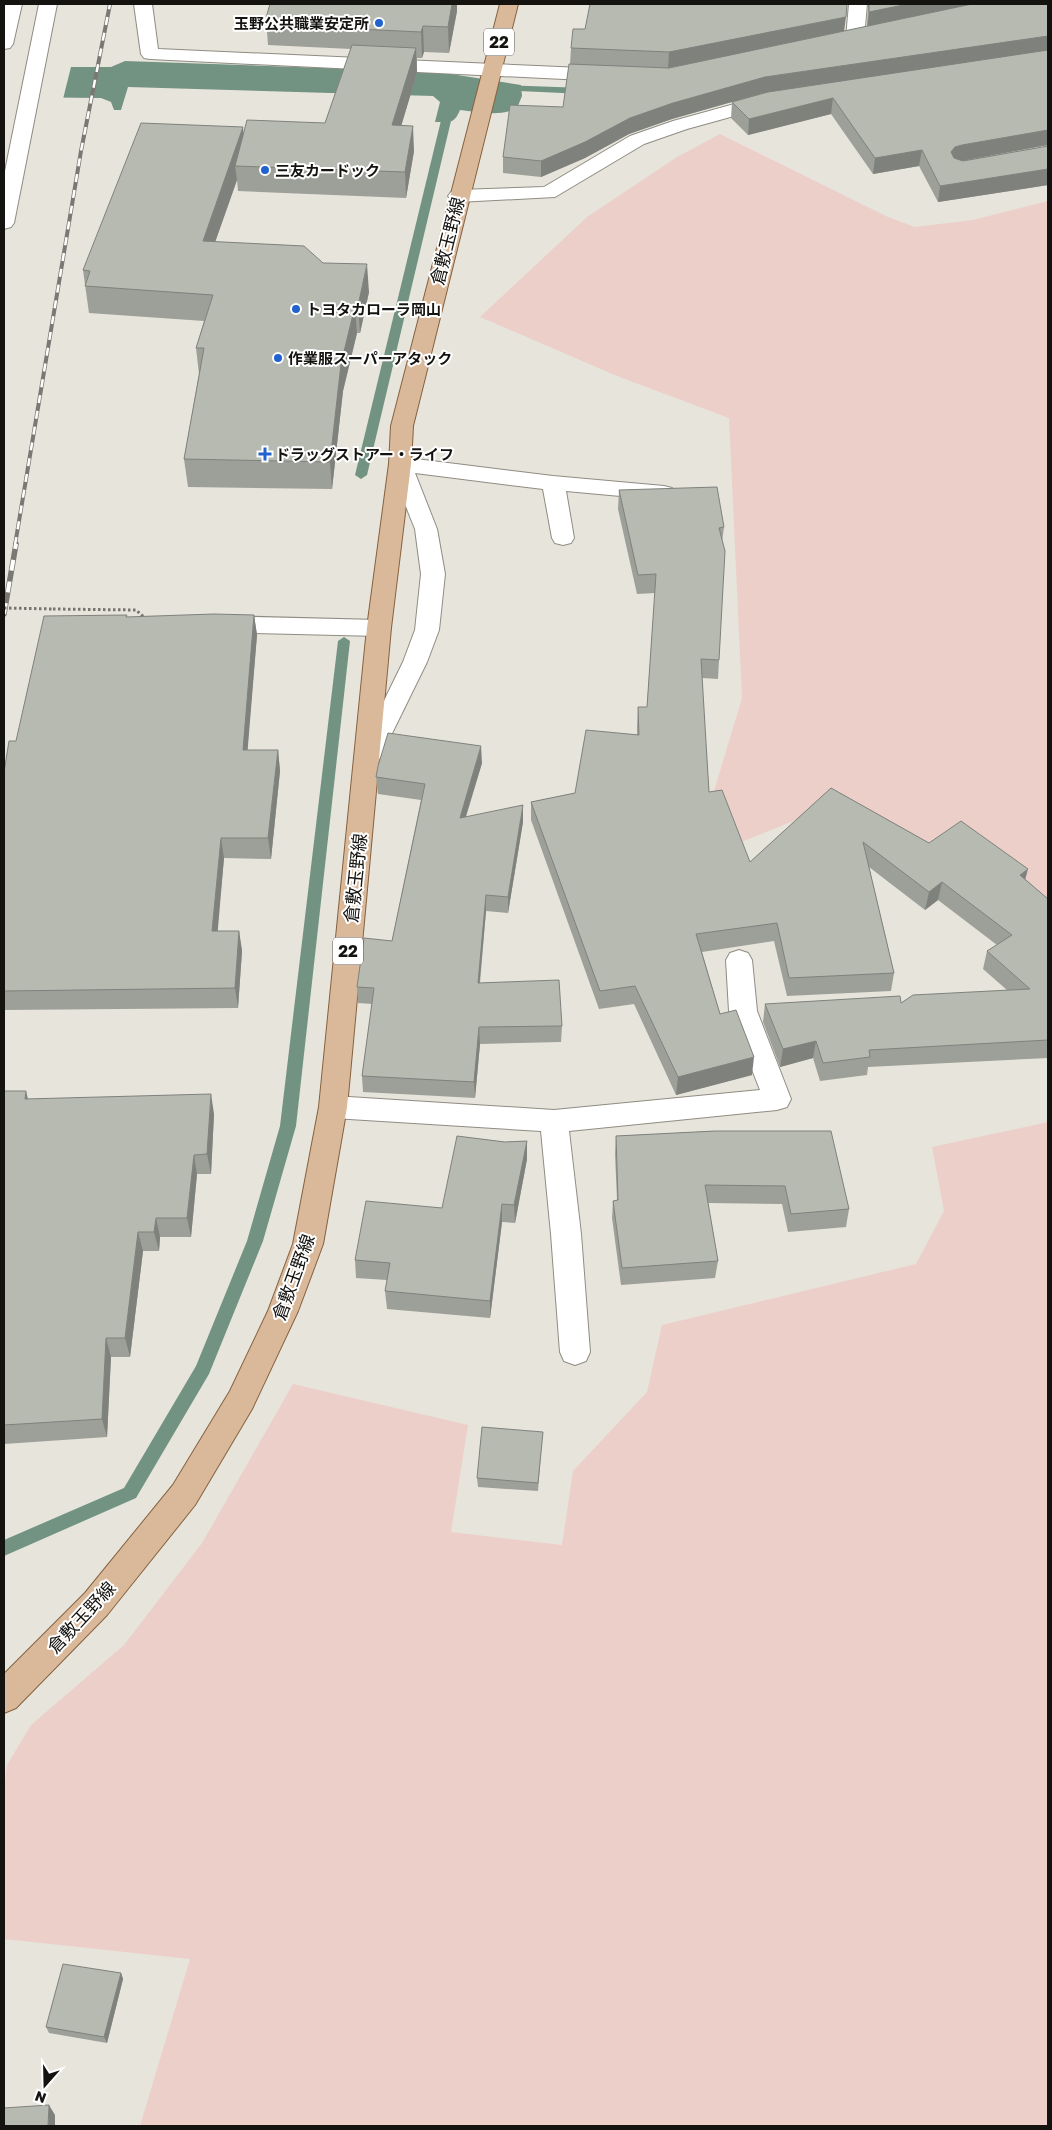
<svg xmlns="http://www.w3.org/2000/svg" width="1052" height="2130" viewBox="0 0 1052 2130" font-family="'Golos Text','Noto Sans JP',sans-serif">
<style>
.green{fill:#edcfca}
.water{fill:#729381}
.pier{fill:#e7e4db}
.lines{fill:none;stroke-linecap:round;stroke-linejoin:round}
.stream{fill:#729381;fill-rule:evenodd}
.minor-casing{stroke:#8f8c83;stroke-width:2}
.major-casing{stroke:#85613f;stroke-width:2}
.path{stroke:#76746e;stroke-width:3;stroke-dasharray:2.5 2.5;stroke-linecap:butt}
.minor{fill:#fff;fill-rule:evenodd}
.major{fill:#dab99b;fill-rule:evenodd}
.rail-far1-casing{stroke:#7a7872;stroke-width:4}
.rail-casing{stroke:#7a7872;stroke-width:5.5}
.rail-far1{stroke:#fff;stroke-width:2.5;stroke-dasharray:8;stroke-linecap:butt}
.rail{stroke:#fff;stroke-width:4;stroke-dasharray:11;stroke-linecap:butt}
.path-bridge{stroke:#76746e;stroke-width:3;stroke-dasharray:2.5 2.5;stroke-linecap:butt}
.wall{fill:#9da098;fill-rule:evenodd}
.shaded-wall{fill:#7f827c}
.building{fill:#b6bab1;stroke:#7f827c}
.poi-dot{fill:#2162ce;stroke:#fff;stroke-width:2}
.labels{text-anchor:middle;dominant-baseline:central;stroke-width:4;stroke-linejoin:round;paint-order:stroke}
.far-poi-label{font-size:15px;font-weight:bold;fill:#141310;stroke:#fff;text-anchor:start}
.shield{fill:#fff;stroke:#5a5a58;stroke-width:1}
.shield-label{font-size:16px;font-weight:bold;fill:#141310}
.street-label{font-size:18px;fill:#141310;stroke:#fff}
</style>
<rect width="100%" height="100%" fill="#e7e4db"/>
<g class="green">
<path d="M 720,134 L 888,217 L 915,227 L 973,220 L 1048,201 L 1048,919 L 838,803 L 734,845 L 702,831 L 742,698 L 729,418 L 617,376 L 480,317 L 587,217 L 677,157 Z"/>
<path d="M 1048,1122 L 1048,2126 L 140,2126 L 190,1959 L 4,1939 L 4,1789 L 7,1765 L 31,1725 L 124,1645 L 202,1543 L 293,1384 L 468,1425 L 451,1532 L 562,1545 L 573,1471 L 647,1392 L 662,1325 L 916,1264 L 944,1211 L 932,1147 Z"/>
</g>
<path class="water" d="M 125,61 L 438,72 L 521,85 L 522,96 L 517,108 C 501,117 478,112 460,110 C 454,125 448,122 435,122 L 440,102 L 433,96 L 128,87 L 121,110 L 114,110 L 111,102 L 101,98 L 4,97 L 4,67 L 111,67 Z"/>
<path class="pier" d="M 4,66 L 71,67 L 63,99 L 4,98 Z"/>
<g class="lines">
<g class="stream">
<path d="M 502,85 L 584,88 L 589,91 L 584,94 L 498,90 L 498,86 Z"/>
<path d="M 450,101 L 455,104 L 367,475 L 361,479 L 355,475 L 445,104 Z"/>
<path d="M 344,637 L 350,641 L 296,1126 L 263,1241 L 209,1374 L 136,1498 L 4,1556 L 4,1540 L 124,1488 L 196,1366 L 247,1241 L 280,1126 L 338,641 Z"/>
</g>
<defs>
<g id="minor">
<path d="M 4,4 L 22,4 L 13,44 L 10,48 L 4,49 Z"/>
<path d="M 39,4 L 57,4 L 14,223 L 11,227 L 4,229 L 4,176 Z"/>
<path d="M 134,4 L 152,4 L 158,49 L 605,69 L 612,71 L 614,75 L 612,79 L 605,81 L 150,59 L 144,58 L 141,54 Z"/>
<path d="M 849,4 L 867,4 L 864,38 L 861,42 L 855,43 L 849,42 L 846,38 Z"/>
<path d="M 767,95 L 774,97 L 776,101 L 774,105 L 687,129 L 644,144 L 555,197 L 458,202 L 451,200 L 448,196 L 451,192 L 458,190 L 544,187 L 630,136 L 673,121 Z"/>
<path d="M 400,457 L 553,476 L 664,486 L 672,488 L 675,493 L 672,498 L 664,500 L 566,491 L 574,538 L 571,543 L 563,545 L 555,543 L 552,538 L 543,489 L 415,473 L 437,529 L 445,574 L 439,630 L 427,662 L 378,762 L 375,768 L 366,771 L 357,768 L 354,762 L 403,662 L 415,630 L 421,574 L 415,529 L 389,464 L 392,459 Z"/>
<path d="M 219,616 L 379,620 L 387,622 L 391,628 L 387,634 L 379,636 L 219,632 L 211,630 L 207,624 L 211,618 Z"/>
<path d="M 739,950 L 748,953 L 752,960 L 757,1011 L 791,1099 L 787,1107 L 777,1110 L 569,1131 L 581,1234 L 590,1352 L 586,1361 L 575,1365 L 564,1361 L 560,1352 L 551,1234 L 541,1131 L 333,1118 L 323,1115 L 319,1107 L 323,1099 L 333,1096 L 554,1110 L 760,1090 L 729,1011 L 726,960 L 730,953 Z"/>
</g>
<path id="major" d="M 500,4 L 518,4 L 413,426 L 411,464 L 391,628 L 347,1107 L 323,1244 L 298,1311 L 252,1409 L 195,1505 L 107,1615 L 16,1708 L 4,1713 L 4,1674 L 85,1593 L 173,1485 L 230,1391 L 268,1311 L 293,1244 L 319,1107 L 367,628 L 389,464 L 391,426 Z"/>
</defs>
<use href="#minor" class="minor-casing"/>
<use href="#major" class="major-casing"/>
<path class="path" d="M 53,609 L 136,610 L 146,619"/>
<use href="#minor" class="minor"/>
<use href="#major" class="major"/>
<defs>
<path id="rail-far1" d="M 15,545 L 81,151 L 110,4"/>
<path id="rail" d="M 4,614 L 16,544"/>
</defs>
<use href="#rail-far1" class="rail-far1-casing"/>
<use href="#rail" class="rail-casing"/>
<use href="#rail-far1" class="rail-far1"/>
<use href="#rail" class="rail"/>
<path class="path-bridge" d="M 4,608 L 53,609"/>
</g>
<g class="wall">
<path d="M 270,4 L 457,4 L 457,11 L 449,53 L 424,52 L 422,58 L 417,58 L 417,73 L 401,126 L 414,151 L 406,198 L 238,191 L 237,180 L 215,242 L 323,263 L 369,292 L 360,333 L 357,333 L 343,391 L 332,489 L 188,487 L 184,459 L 199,374 L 196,348 L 204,321 L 89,313 L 83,270 L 243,127 L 243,133 L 325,123 L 351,49 L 268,45 L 266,18 Z"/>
<path d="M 868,4 L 1048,4 L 1048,185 L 938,202 L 919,166 L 873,174 L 831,114 L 748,135 L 731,118 L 732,102 L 764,93 L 672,119 L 629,134 L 585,158 L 541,177 L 503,173 L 503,157 L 563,107 L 570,64 L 571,48 L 585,29 L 844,31 L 867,26 ZM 1048,145 L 1048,146 L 962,161 Z"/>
<path d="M 619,490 L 724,527 L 722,542 L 719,660 L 718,679 L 702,678 L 709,792 L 750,862 L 831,788 L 929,843 L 1025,879 L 1048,899 L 1048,1058 L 868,1067 L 867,1075 L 820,1081 L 813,1058 L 780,1067 L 763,1022 L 765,1004 L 901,1003 L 1007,990 L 983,969 L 987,951 L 997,945 L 938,900 L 925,910 L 869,867 L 894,973 L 891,991 L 787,996 L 774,941 L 702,952 L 720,1014 L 752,1075 L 676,1095 L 634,1004 L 599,1009 L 531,820 L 531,802 L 575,793 L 637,735 L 637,726 L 638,707 L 647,707 L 655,593 L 637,594 L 618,509 Z"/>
<path d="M 127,615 L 127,617 L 254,615 L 257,635 L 247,750 L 278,750 L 280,771 L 271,859 L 224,858 L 217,931 L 239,931 L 242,951 L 238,1008 L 4,1010 L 4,772 L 16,741 Z"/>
<path d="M 482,763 L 466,817 L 523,822 L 508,913 L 486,911 L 480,983 L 562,1026 L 561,1042 L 480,1044 L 475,1098 L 363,1092 L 362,1076 L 372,1004 L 358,1003 L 357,987 L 392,941 L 421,800 L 378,794 L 376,777 Z"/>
<path d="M 4,1091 L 28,1099 L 214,1114 L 211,1174 L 197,1174 L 191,1237 L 160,1237 L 159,1251 L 143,1251 L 130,1357 L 111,1357 L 107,1437 L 4,1444 Z"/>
<path d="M 715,1131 L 849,1209 L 846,1227 L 788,1232 L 782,1204 L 708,1203 L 718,1261 L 715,1278 L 621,1285 L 612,1218 L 613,1201 L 617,1200 L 615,1154 L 616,1136 Z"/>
<path d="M 527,1141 L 527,1159 L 515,1223 L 502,1222 L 490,1318 L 387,1309 L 385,1291 L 387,1280 L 356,1278 L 355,1260 L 442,1208 L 505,1142 Z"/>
<path d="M 542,1440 L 538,1491 L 478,1487 L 477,1478 Z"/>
<path d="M 121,1973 L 123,1979 L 107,2043 L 49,2033 L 46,2027 Z"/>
</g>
<g class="shaded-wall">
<path d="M 452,4 L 457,4 L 457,11 L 449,53 L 448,27 Z"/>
<path d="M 908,4 L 977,4 L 867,28 L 869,12 Z"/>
<path d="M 846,17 L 844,32 L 668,68 L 669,52 Z"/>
<path d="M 423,26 L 424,52 L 422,58 L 421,32 Z"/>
<path d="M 1048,36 L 1048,51 L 763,93 L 672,119 L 629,134 L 585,158 L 541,177 L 541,161 L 630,118 L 673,103 L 765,77 Z"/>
<path d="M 416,48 L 417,73 L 394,150 L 392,125 Z"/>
<path d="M 833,98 L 831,114 L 748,135 L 749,119 Z"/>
<path d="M 413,126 L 414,151 L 406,198 L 405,172 Z"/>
<path d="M 243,127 L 245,154 L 235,166 L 237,180 L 206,268 L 203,241 Z"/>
<path d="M 1048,130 L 1048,145 L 960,161 L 952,163 L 951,152 L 955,147 L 962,145 Z"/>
<path d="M 922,150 L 919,166 L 873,174 L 875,158 Z"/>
<path d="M 1048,169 L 1048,185 L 938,202 L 940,186 Z"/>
<path d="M 367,264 L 369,292 L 360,333 L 358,306 Z"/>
<path d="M 355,306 L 357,333 L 343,391 L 332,489 L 330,462 L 341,364 Z"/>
<path d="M 254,615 L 257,635 L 246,770 L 243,750 Z"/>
<path d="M 481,746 L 482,763 L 460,835 L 460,818 Z"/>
<path d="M 278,750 L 280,771 L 271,859 L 268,838 Z"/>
<path d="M 523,805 L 523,822 L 508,913 L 508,897 Z"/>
<path d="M 221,838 L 224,858 L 216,951 L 212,931 Z"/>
<path d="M 1028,869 L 1023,888 L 1020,875 Z"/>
<path d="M 942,882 L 938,900 L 925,910 L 929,892 Z"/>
<path d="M 486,895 L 486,911 L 478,999 L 478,983 Z"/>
<path d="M 239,931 L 242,951 L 238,1008 L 235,988 Z"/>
<path d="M 479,1027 L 480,1044 L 475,1098 L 474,1082 Z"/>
<path d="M 816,1041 L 813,1058 L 780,1067 L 783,1049 Z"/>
<path d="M 754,1057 L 752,1075 L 676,1095 L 678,1077 Z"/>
<path d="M 26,1091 L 31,1111 L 25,1099 Z"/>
<path d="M 211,1094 L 214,1114 L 211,1174 L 207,1154 Z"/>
<path d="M 527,1141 L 527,1159 L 515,1223 L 514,1205 Z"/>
<path d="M 194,1155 L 197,1174 L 191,1237 L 187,1218 Z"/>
<path d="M 502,1204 L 502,1222 L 490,1318 L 490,1301 Z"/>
<path d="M 156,1218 L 160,1237 L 159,1251 L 154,1232 Z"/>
<path d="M 138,1232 L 143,1251 L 130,1357 L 125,1338 Z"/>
<path d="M 106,1338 L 111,1357 L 107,1437 L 102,1419 Z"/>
<path d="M 121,1973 L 123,1979 L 107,2043 L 104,2037 Z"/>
<path d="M 49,2105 L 55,2115 L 55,2126 L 48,2126 Z"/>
</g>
<g class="building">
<path d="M 270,4 L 452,4 L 448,27 L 423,26 L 421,32 L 357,29 L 359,23 L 266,18 Z"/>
<path d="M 590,4 L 847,4 L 846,17 L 669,52 L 571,48 L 573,29 L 585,29 Z"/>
<path d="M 869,4 L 908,4 L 869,12 Z"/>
<path d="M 972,4 L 1048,4 L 1048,36 L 765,77 L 673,103 L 630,118 L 585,142 L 541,161 L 503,157 L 510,105 L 563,107 L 569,64 L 669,68 Z"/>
<path d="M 352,45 L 416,48 L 392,125 L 413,126 L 405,172 L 235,166 L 247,120 L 325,123 Z"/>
<path d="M 1048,50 L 1048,130 L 962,145 L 955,147 L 951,152 L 954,158 L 963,161 L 1048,146 L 1048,169 L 940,186 L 922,150 L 875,158 L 833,98 L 749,119 L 732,102 L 768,92 Z"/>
<path d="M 141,123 L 243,127 L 203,241 L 304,246 L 323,263 L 367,264 L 358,306 L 355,306 L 341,364 L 330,462 L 184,459 L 204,348 L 196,348 L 213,295 L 85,286 L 90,271 L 83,270 Z"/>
<path d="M 717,487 L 724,527 L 719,528 L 725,551 L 719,660 L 701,659 L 709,792 L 722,790 L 750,862 L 831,788 L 929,843 L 961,821 L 1028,869 L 1020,875 L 1048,899 L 1048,1040 L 869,1050 L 870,1057 L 823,1063 L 816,1041 L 783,1049 L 765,1004 L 900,996 L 901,1003 L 913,995 L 1030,989 L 987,951 L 1012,935 L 942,882 L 929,892 L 863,842 L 894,973 L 789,978 L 777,923 L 696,934 L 720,1014 L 736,1010 L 754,1057 L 678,1077 L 635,986 L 600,991 L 531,802 L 575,793 L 586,730 L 639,735 L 638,707 L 647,707 L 656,574 L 638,575 L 619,490 Z"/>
<path d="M 214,614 L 254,615 L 243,750 L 278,750 L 268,838 L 221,838 L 212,931 L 239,931 L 235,988 L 4,991 L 4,772 L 9,741 L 16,741 L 44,616 L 127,615 L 126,617 Z"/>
<path d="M 388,733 L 481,746 L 460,818 L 523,805 L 508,897 L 486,895 L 478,983 L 559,980 L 562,1026 L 479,1027 L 474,1082 L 362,1076 L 374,988 L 357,987 L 364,938 L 392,941 L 425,784 L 376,777 L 378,766 Z"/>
<path d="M 4,1091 L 26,1091 L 25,1099 L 211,1094 L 207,1154 L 194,1155 L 187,1218 L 156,1218 L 154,1232 L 138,1232 L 125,1338 L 106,1338 L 102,1419 L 4,1425 Z"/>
<path d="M 715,1131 L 831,1131 L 849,1209 L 791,1214 L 785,1186 L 705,1185 L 718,1261 L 622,1268 L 613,1201 L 618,1200 L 616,1136 Z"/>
<path d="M 457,1136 L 505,1142 L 527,1141 L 514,1205 L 502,1204 L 490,1301 L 385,1291 L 390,1263 L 355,1260 L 366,1201 L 442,1208 Z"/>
<path d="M 482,1427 L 543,1432 L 538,1483 L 477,1478 Z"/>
<path d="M 63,1964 L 121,1973 L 104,2037 L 46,2027 Z"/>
<path d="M 49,2105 L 48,2126 L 4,2126 L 4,2108 Z"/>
</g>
<g class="poi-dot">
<circle cx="379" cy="23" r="5"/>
<circle cx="265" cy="170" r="5"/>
<circle cx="296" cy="309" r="5"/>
<circle cx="278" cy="358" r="5"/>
<path d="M262.5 446.5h5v5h5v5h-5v5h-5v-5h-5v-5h5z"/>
</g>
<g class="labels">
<g class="far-poi-label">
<text x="369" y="23" text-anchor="end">玉野公共職業安定所</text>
<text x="275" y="170">三友カードック</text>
<text x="306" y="309">トヨタカローラ岡山</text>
<text x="288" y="358">作業服スーパーアタック</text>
<text x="275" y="454">ドラッグストアー・ライフ</text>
</g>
<g class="shield">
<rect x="484" y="28.5" width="30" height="27" rx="4"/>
<rect x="333" y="937.5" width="30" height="27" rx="4"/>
</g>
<g class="shield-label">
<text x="499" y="42">22</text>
<text x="348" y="951">22</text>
</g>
<g class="street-label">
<text transform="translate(447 241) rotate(-76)">倉敷玉野線</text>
<text transform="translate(355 878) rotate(-84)">倉敷玉野線</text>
<text transform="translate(293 1277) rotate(-70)">倉敷玉野線</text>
<text transform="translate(81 1617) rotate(-47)">倉敷玉野線</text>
</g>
</g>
<rect width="1052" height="2130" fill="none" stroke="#141310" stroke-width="10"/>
<g transform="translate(45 2085) rotate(200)" stroke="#ffffff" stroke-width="4" paint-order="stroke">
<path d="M0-4L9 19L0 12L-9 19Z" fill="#141310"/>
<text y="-8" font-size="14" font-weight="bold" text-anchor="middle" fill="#141310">N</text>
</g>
</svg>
